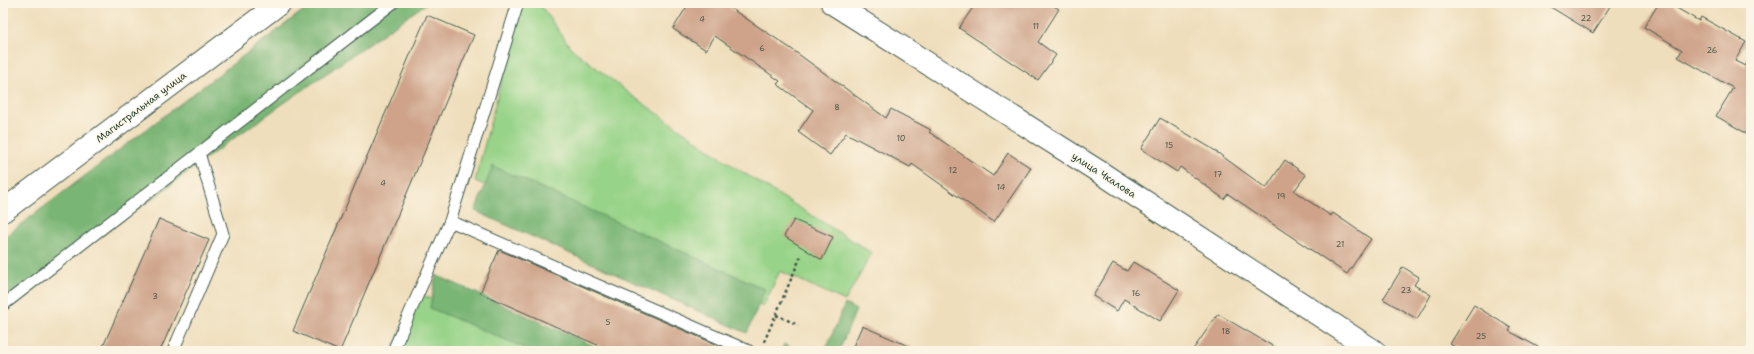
<svg xmlns="http://www.w3.org/2000/svg" width="1754" height="354" viewBox="0 0 1754 354" font-family="'Shantell Sans',sans-serif">
<style>
.green{fill:#97d388;stroke:#5b885e}
.forest{fill:#79b574;stroke:#4c7954}
.building{fill:#cea389}
.lines{fill:none;stroke-linecap:round;stroke-linejoin:round}
.service-casing{stroke:#3e5548;stroke-width:13}
.minor-casing{stroke:#3e5548;stroke-width:24}
.secondary-casing{stroke:#3e5548;stroke-width:24}
.path{stroke:#3e5548;stroke-width:2.5;stroke-dasharray:3 3;stroke-linecap:butt}
.service{stroke:#fff;stroke-width:11}
.minor{stroke:#fff;stroke-width:22}
.secondary{stroke:#fff;stroke-width:22}
.labels{text-anchor:middle;dominant-baseline:central;stroke-width:3;stroke-linejoin:round;paint-order:stroke}
.number-label{font-size:8px;fill:#4b5649}
.street-label{font-size:10px;fill:#1f3d34;stroke:#fcf5e5}
</style>
<rect width="100%" height="100%" fill="#fcf5e5"/>
<filter id="ink" filterUnits="userSpaceOnUse"><feTurbulence type="fractalNoise" baseFrequency=".025" numOctaves="2"/><feDisplacementMap in="SourceGraphic" scale="8" xChannelSelector="R" yChannelSelector="G"/><feConvolveMatrix kernelMatrix="1 2 1 2 8 2 1 2 1" color-interpolation-filters="sRGB"/></filter>
<filter id="wash" filterUnits="userSpaceOnUse"><feTurbulence type="fractalNoise" baseFrequency=".012" numOctaves="4" result="noise"/><feDisplacementMap in="SourceGraphic" scale="16" xChannelSelector="R" yChannelSelector="G"/><feGaussianBlur stdDeviation="0.9" result="paint"/><feColorMatrix in="noise" values="0 0 0 0 0 0 0 0 0 0 0 0 0 0 0 0 0 1.4 0 .05"/><feComposite in="paint" operator="in"/></filter>
<g filter="url(#wash)">
<rect width="100%" height="100%" fill="#efdebc"/>
<g class="green">
<path d="M 518,3 L 539,3 L 571,48 L 631,95 L 739,170 L 872,253 L 845,301 L 780,271 L 763,307 L 475,181 L 514,32 Z"/>
<path d="M 417,293 L 554,351 L 392,351 Z"/>
</g>
<g class="forest">
<path d="M 313,3 L 427,3 L 230,141 L 3,309 L 3,238 Z"/>
<path d="M 493,166 L 765,289 L 747,333 L 475,211 Z"/>
<path d="M 436,275 L 605,351 L 532,351 L 430,308 Z"/>
<path d="M 845,304 L 856,310 L 839,351 L 825,351 Z"/>
<path d="M 784,344 L 801,351 L 781,351 Z"/>
</g>
<g id="blocks">
<g class="building">
<path d="M 689,3 L 723,3 L 790,48 L 886,118 L 891,109 L 931,130 L 929,132 L 993,176 L 1008,153 L 1031,168 L 994,222 L 912,164 L 910,167 L 846,133 L 830,155 L 798,132 L 813,110 L 777,84 L 780,81 L 715,36 L 706,50 L 673,29 Z"/>
<path d="M 976,3 L 1048,3 L 1059,9 L 1038,42 L 1056,55 L 1038,80 L 959,28 Z"/>
<path d="M 1544,3 L 1612,3 L 1593,33 Z"/>
<path d="M 1659,3 L 1668,3 L 1699,21 L 1701,17 L 1746,42 L 1735,61 L 1745,66 L 1751,56 L 1751,136 L 1716,116 L 1733,88 L 1678,57 L 1682,50 L 1644,27 Z"/>
<path d="M 427,15 L 474,35 L 340,351 L 293,331 Z"/>
<path d="M 1160,118 L 1211,148 L 1266,188 L 1285,160 L 1306,175 L 1294,191 L 1331,216 L 1333,213 L 1371,239 L 1347,274 L 1228,194 L 1224,199 L 1180,167 L 1177,172 L 1141,149 Z"/>
<path d="M 159,219 L 209,240 L 160,351 L 101,351 Z"/>
<path d="M 794,220 L 833,237 L 822,260 L 784,236 Z"/>
<path d="M 499,250 L 731,351 L 611,351 L 480,293 Z"/>
<path d="M 1133,262 L 1179,290 L 1160,321 L 1124,299 L 1117,311 L 1093,296 L 1113,263 L 1127,271 Z"/>
<path d="M 1403,267 L 1419,277 L 1414,285 L 1431,295 L 1417,319 L 1383,299 Z"/>
<path d="M 1474,305 L 1511,328 L 1509,331 L 1545,351 L 1462,351 L 1450,344 Z"/>
<path d="M 1218,314 L 1281,351 L 1192,351 Z"/>
<path d="M 862,326 L 920,351 L 851,351 Z"/>
</g>
</g>
</g>
<g filter="url(#ink)">
<use href="#blocks" fill-opacity="0" stroke="#3e5548" stroke-width="1"/>
<g class="lines">
<defs>
<g id="service">
<path d="M 450,221 L 749,351"/>
<path d="M 3,305 L 393,3"/>
<path d="M 173,351 L 223,234 L 199,153"/>
<path d="M 393,351 L 450,221 L 518,3"/>
</g>
<path id="minor" d="M 832,3 L 1098,171 L 1374,351"/>
<path id="secondary" d="M 3,211 L 280,3"/>
</defs>
<use href="#service" class="service-casing"/>
<use href="#minor" class="minor-casing"/>
<use href="#secondary" class="secondary-casing"/>
<g class="path">
<path d="M 776,315 L 798,325"/>
<path d="M 764,342 L 801,256"/>
</g>
<use href="#service" class="service"/>
<use href="#minor" class="minor"/>
<use href="#secondary" class="secondary"/>
</g>
</g>
<g class="labels">
<g class="number-label">
<text x="1586" y="18">22</text>
<text x="702" y="19">4</text>
<text x="1036" y="26">11</text>
<text x="762" y="48">6</text>
<text x="1712" y="50">26</text>
<text x="837" y="107">8</text>
<text x="901" y="138">10</text>
<text x="1169" y="145">15</text>
<text x="953" y="170">12</text>
<text x="1218" y="174">17</text>
<text x="383" y="183">4</text>
<text x="1001" y="187">14</text>
<text x="1281" y="196">19</text>
<text x="1340" y="244">21</text>
<text x="1406" y="290">23</text>
<text x="1136" y="293">16</text>
<text x="155" y="296">3</text>
<text x="608" y="322">5</text>
<text x="1226" y="331">18</text>
<text x="1481" y="336">25</text>
</g>
<g class="street-label">
<text transform="translate(141 107) rotate(-37)">Магистральная улица</text>
<text transform="translate(1104 175) rotate(33)">улица Чкалова</text>
</g>
</g>
<rect width="1754" height="354" fill="none" stroke="#fcf5e5" stroke-width="16"/>
</svg>
